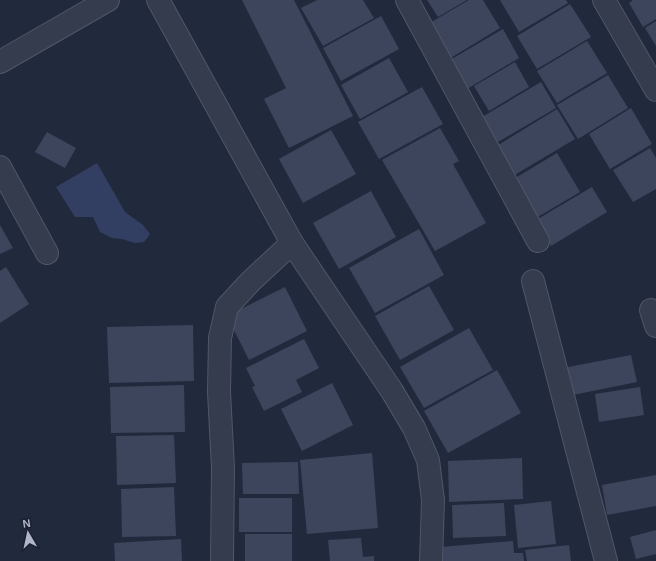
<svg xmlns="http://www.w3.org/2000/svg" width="656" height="561" viewBox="0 0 656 561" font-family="Helvetica,sans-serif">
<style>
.water{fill:#323f63}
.building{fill:#3d455d}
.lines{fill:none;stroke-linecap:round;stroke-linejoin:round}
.minor-casing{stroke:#515668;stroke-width:24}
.minor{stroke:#353c4d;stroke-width:22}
</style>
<rect width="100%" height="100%" fill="#21293d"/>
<path class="water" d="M 97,163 L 125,212 L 143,225 L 150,234 L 144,242 L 135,243 L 122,239 L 112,238 L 100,232 L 93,217 L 75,217 L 56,187 Z"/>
<g class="building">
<path d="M 242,0 L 294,0 L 353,116 L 289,148 L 264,99 L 286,88 Z"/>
<path d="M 317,0 L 363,0 L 374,18 L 323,46 L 301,8 Z"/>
<path d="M 427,0 L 467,0 L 438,17 Z"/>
<path d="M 469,0 L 483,0 L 500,28 L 449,59 L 428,24 Z"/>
<path d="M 500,0 L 566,0 L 568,3 L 519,32 Z"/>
<path d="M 633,0 L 656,0 L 656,19 L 643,27 L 629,3 Z"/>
<path d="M 570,4 L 591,37 L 537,69 L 517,36 Z"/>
<path d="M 381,16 L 399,49 L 341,81 L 323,48 Z"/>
<path d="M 656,21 L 656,46 L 645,28 Z"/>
<path d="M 503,29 L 519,58 L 467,89 L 450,60 Z"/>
<path d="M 587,41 L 607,73 L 557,103 L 537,71 Z"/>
<path d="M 389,58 L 408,92 L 360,119 L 341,85 Z"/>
<path d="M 515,62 L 529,87 L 489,111 L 474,86 Z"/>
<path d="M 608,75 L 628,108 L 578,139 L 557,105 Z"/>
<path d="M 541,82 L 556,108 L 498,142 L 482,117 Z"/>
<path d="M 422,87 L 443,124 L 379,159 L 358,122 Z"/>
<path d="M 631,108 L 652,144 L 610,169 L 589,134 Z"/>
<path d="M 557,109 L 575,139 L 513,176 L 495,147 Z"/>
<path d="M 440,128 L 459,161 L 453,164 L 486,223 L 435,251 L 382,160 Z"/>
<path d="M 331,130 L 356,174 L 303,203 L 279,159 Z"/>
<path d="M 47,132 L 76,148 L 65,168 L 35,152 Z"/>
<path d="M 650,148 L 656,158 L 656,189 L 633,202 L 613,170 Z"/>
<path d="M 557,153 L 580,192 L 536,218 L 512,180 Z"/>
<path d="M 592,187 L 607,212 L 551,246 L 536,220 Z"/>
<path d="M 371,191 L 396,237 L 339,269 L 313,223 Z"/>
<path d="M 0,225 L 13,248 L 0,254 Z"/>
<path d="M 419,229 L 444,275 L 375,313 L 349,268 Z"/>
<path d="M 6,267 L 29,304 L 0,323 L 0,271 Z"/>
<path d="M 429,286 L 454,330 L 400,360 L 375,316 Z"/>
<path d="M 285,287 L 307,331 L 249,360 L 227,316 Z"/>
<path d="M 193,325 L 194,381 L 109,383 L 107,327 Z"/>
<path d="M 469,328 L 493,370 L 424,408 L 400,367 Z"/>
<path d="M 304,339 L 319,368 L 296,380 L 302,392 L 264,411 L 252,387 L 255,386 L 246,368 Z"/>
<path d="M 631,355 L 637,382 L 568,396 L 563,368 Z"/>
<path d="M 497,370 L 521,413 L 448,453 L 424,411 Z"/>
<path d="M 332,383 L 353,425 L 302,451 L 281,409 Z"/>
<path d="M 184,385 L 185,432 L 111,433 L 110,387 Z"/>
<path d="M 640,387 L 644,415 L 599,422 L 595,394 Z"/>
<path d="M 174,435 L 176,483 L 117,485 L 116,436 Z"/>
<path d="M 372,453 L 378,528 L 307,534 L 300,460 Z"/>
<path d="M 522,458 L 523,499 L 449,502 L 448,461 Z"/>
<path d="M 298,462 L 299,494 L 243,494 L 242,463 Z"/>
<path d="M 656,475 L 656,506 L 607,515 L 602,485 Z"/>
<path d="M 174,487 L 176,536 L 122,537 L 121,489 Z"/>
<rect x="239" y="498" width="53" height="34"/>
<path d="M 551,501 L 556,544 L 518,548 L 514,505 Z"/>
<path d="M 504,503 L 506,536 L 453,538 L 452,505 Z"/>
<path d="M 656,530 L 656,554 L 636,559 L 630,537 Z"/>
<rect x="245" y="534" width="47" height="27"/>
<path d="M 361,538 L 363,557 L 374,556 L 374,561 L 330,561 L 328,540 Z"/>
<path d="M 181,539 L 182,561 L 115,561 L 114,543 Z"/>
<path d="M 513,541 L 514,553 L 523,553 L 524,561 L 441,561 L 440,547 Z"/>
<path d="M 569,545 L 571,561 L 527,561 L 525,550 Z"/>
</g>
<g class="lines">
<defs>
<g id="minor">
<path d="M 158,0 L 292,243 L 392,391 L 414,428 L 428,460 L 433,500 L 431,561"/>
<path d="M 407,0 L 538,241"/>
<path d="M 604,0 L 656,90"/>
<path d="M 0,62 L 108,0"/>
<path d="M 0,167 L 47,253"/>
<path d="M 533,281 L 606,561"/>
<path d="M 651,310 L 656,326"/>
<path d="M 222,561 L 223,468 L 219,392 L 220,338 L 227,307 L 251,281 L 292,243"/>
</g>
</defs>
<use href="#minor" class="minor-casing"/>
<use href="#minor" class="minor"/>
</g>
<g transform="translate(28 533) rotate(351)" stroke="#1b2132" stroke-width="3" paint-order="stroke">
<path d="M0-3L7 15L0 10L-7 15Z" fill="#b1b6c9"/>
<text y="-6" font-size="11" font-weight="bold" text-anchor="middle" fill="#b1b6c9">N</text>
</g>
</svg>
